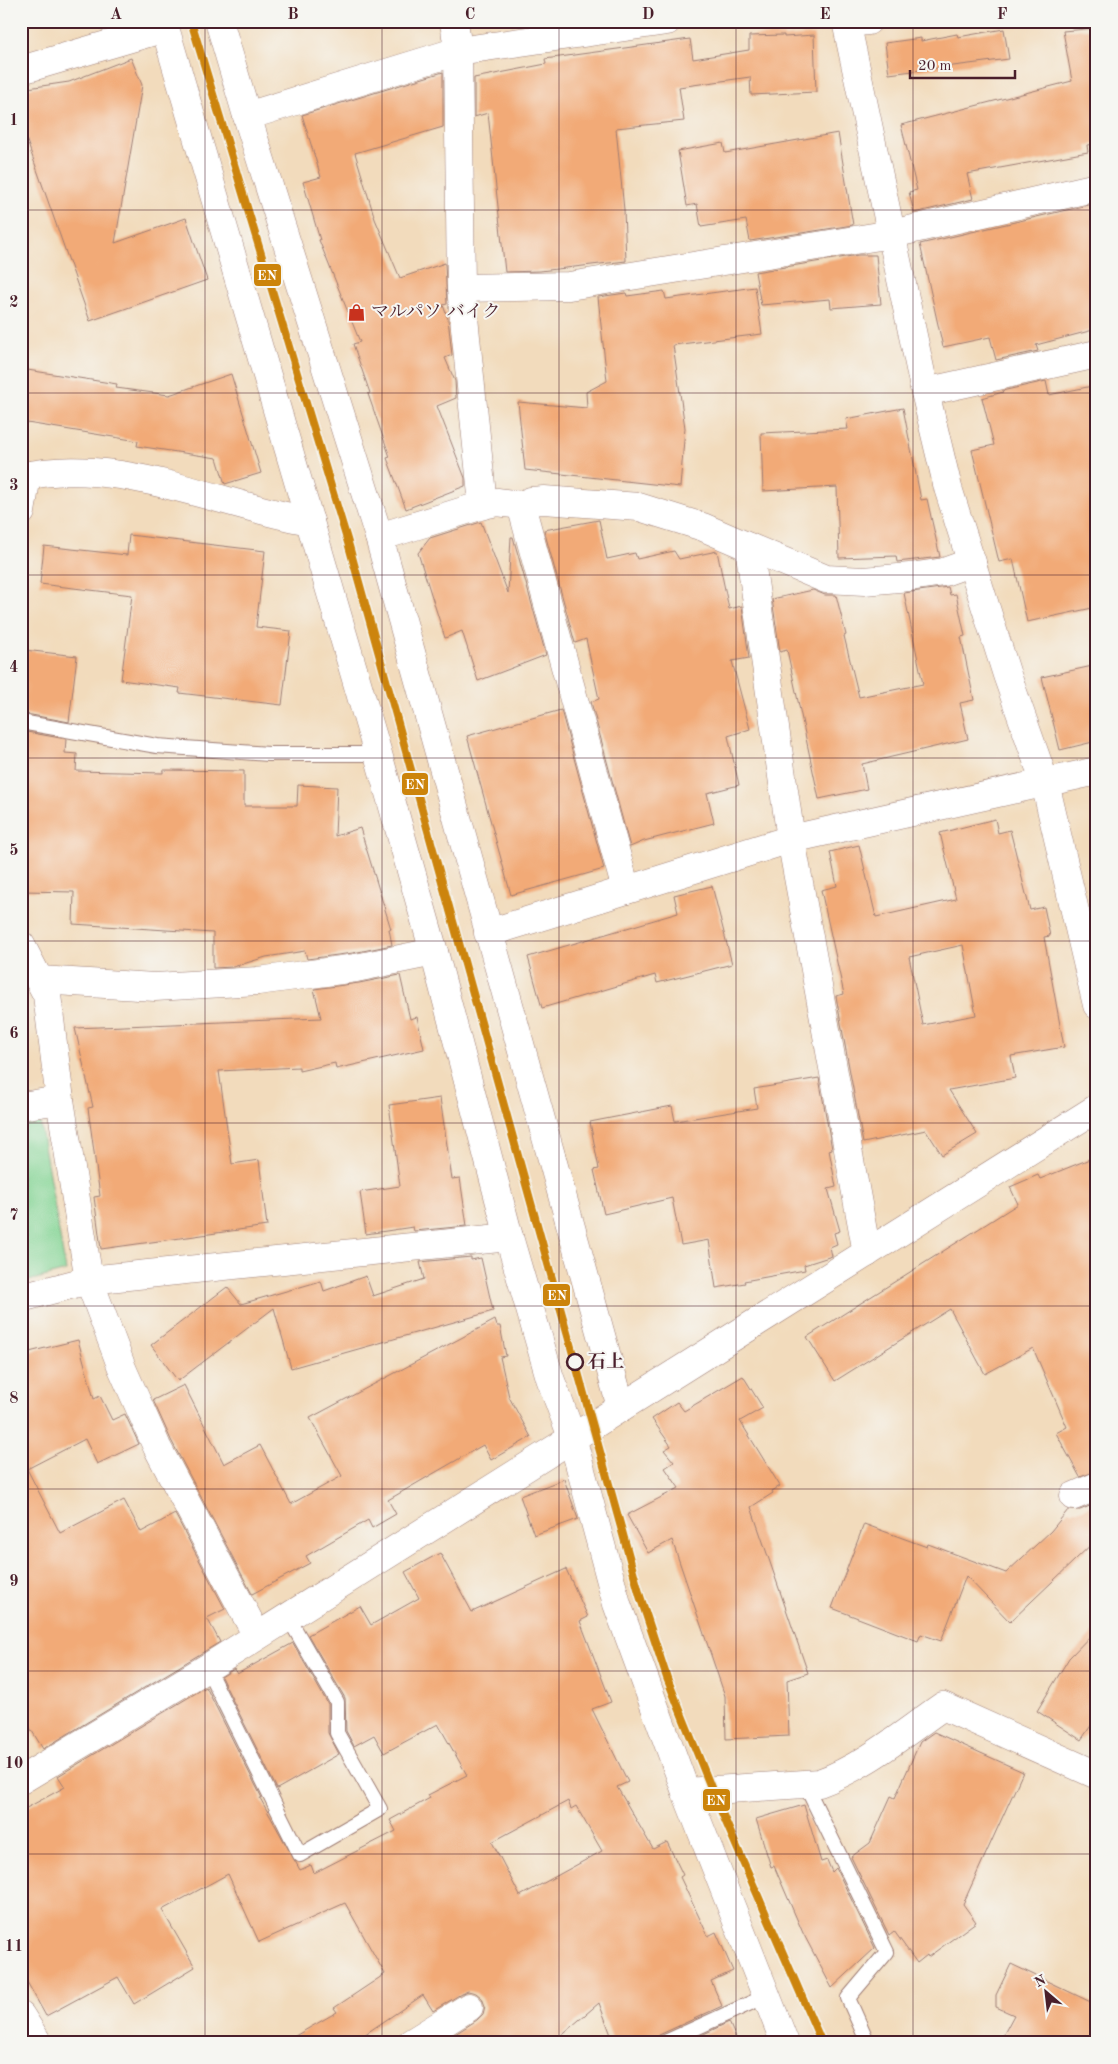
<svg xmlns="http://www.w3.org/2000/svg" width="1118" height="2064" viewBox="0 0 1118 2064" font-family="'Old Standard TT','Noto Serif JP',serif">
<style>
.green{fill:#84d494;stroke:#677a60}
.building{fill:#f2aa77;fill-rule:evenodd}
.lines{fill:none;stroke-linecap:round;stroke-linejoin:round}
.lane-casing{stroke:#9e7d74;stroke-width:16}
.street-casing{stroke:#9e7d74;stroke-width:29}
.secondary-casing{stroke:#9e7d74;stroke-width:29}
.lane{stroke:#fff;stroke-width:14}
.street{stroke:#fff;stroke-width:28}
.secondary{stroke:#fff;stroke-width:28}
.rail-1-casing{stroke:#f6f6f2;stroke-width:11}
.rail-1{stroke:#cc840b;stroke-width:8}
.grid{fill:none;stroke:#4a1f2b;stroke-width:1;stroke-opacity:0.55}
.stop-dot{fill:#f6f6f2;stroke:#4a1f2b;stroke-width:2.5}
.labels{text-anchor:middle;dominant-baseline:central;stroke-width:4;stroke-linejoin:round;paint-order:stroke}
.poi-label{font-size:18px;fill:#4a1f2b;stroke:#f6f6f2;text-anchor:start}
.stop-label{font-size:18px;font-weight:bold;fill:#4a1f2b;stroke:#f6f6f2;text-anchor:start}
.line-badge{stroke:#f6f6f2;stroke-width:2}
.badge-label{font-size:14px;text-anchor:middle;font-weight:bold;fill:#fff}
.neatline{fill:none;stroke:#4a1f2b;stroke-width:2}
.grid-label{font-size:16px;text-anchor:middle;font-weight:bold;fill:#4a1f2b}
</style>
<rect width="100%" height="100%" fill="#f6f6f2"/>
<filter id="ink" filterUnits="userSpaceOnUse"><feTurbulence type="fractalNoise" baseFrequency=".02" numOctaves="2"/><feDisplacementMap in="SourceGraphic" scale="10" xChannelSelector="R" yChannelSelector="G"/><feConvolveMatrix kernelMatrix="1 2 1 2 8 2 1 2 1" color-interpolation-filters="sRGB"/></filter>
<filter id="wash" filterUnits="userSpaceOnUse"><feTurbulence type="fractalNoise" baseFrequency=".0096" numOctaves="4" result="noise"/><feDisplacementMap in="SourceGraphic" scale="20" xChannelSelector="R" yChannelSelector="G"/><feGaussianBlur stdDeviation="1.12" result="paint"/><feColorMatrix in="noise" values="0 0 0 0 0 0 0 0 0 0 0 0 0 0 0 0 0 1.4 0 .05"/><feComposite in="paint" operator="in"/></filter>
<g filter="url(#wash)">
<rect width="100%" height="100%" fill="#f2dbbc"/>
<path class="green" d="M 40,1123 L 66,1271 L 21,1283 L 21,1126 Z"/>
<g id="blocks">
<g class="building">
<path d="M 1097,28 L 1097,144 L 1087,145 L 1088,152 L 967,174 L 973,199 L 914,213 L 909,192 L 917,190 L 901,125 L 1072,81 L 1063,31 Z"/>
<path d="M 1004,29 L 1009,59 L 889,74 L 885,43 L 921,38 L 921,41 L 957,34 L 958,37 Z"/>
<path d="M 784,35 L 784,37 L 814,35 L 816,92 L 751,95 L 750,77 L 679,87 L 684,121 L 616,128 L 624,210 L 626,261 L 540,271 L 505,272 L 488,113 L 474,117 L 474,78 L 546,64 L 545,59 L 690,39 L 693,59 L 749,50 L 749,36 Z"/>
<path d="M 131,58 L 142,85 L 115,243 L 186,218 L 207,280 L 90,321 L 21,124 L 21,89 L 69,82 Z"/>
<path d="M 443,72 L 443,127 L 355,153 L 375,219 L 400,278 L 445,263 L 447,304 L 443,305 L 448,319 L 452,355 L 445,358 L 455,381 L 456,398 L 437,406 L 465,478 L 465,486 L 406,509 L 387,458 L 390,457 L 368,394 L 370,393 L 353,344 L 360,342 L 319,240 L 320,240 L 303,182 L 321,177 L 302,115 Z"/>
<path d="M 838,133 L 853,225 L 750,241 L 746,220 L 701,227 L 697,204 L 687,206 L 678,151 L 723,143 L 725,153 Z"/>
<path d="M 1097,203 L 1097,329 L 1036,345 L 1038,351 L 996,360 L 990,337 L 943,347 L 920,244 Z"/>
<path d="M 858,255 L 876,255 L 881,304 L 831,308 L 830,299 L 761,305 L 755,272 Z"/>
<path d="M 755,287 L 762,334 L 673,345 L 685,428 L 680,487 L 525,470 L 518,402 L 587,408 L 586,392 L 607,381 L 598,297 L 626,293 L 627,296 L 664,291 L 666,299 Z"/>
<path d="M 21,369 L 117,384 L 116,388 L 169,395 L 231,374 L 261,473 L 225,484 L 217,458 L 137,446 L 138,441 L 21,422 Z"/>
<path d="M 1046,381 L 1049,395 L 1097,385 L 1097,607 L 1027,622 L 1013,559 L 999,562 L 972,450 L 994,445 L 982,398 L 1003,392 L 1002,391 Z"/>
<path d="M 903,408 L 921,500 L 927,499 L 940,557 L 897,562 L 896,556 L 839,558 L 837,487 L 763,491 L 761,433 L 848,429 L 846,419 Z"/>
<path d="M 599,520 L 607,559 L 635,553 L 637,559 L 674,551 L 679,559 L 717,551 L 729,609 L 742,606 L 749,658 L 732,661 L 750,729 L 728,736 L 739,785 L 707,793 L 714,823 L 644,841 L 630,847 L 591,702 L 599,699 L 586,639 L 575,643 L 544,530 Z"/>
<path d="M 481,522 L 508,593 L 511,537 L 513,537 L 546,655 L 478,681 L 462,631 L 445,638 L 418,553 L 430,538 Z"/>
<path d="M 129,535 L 265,551 L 256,627 L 291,631 L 282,705 L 179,693 L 180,688 L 121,680 L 132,595 L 40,584 L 44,546 L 127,555 Z"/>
<path d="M 948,587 L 950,595 L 956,594 L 965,636 L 961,637 L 974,700 L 960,703 L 968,739 L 862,764 L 867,789 L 819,799 L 787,650 L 780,652 L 772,599 L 813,590 L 825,595 L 836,595 L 846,635 L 844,636 L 859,697 L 923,684 L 904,593 Z"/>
<path d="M 24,650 L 77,656 L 69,722 L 21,713 L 21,672 Z"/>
<path d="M 1097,665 L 1097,741 L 1060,750 L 1042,677 Z"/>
<path d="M 561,710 L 604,869 L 511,895 L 467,736 Z"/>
<path d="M 21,731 L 66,739 L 65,753 L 77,754 L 76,771 L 163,773 L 163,770 L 244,771 L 244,806 L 297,806 L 298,785 L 337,787 L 335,836 L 360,828 L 391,929 L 389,929 L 392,945 L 353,953 L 307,959 L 305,951 L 266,957 L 233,967 L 213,968 L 213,933 L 73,924 L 74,892 L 23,891 Z"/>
<path d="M 995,819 L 998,833 L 1010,830 L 1030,910 L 1044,907 L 1050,936 L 1044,937 L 1064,1047 L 1011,1056 L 1015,1078 L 949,1090 L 977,1134 L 942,1155 L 926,1130 L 863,1143 L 836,996 L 844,994 L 821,890 L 837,886 L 830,852 L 859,845 L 876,917 L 956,899 L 940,833 ZM 963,945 L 976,1015 L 923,1025 L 909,957 Z"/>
<path d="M 712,886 L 732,964 L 657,983 L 655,975 L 542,1008 L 528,957 L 678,913 L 674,895 Z"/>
<path d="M 400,975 L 410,1019 L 417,1017 L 424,1049 L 336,1069 L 335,1063 L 299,1071 L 299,1067 L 219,1071 L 232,1164 L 259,1160 L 267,1226 L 101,1249 L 94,1197 L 100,1196 L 88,1108 L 93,1107 L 75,1028 L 321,1018 L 314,989 L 359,983 Z"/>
<path d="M 819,1078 L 832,1149 L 829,1150 L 836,1187 L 828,1189 L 840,1231 L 834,1233 L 837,1244 L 830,1247 L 832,1256 L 804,1265 L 805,1270 L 744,1281 L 745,1283 L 716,1288 L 709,1240 L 681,1245 L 672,1198 L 604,1214 L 594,1170 L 599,1169 L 590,1122 L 672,1106 L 675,1121 L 757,1108 L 754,1089 Z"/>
<path d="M 440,1098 L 452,1179 L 460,1178 L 467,1226 L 414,1231 L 413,1227 L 366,1234 L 360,1192 L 400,1186 L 389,1105 Z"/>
<path d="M 1097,1156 L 1097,1471 L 1080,1477 L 1056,1433 L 1067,1427 L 1033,1348 L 985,1374 L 950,1309 L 835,1381 L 807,1337 L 1018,1204 L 1010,1187 L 1038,1175 L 1040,1179 Z"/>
<path d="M 471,1257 L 471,1260 L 481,1258 L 493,1311 L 291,1368 L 274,1308 L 178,1381 L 151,1345 L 227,1287 L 241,1304 L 321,1281 L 324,1291 L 366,1276 L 373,1296 L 424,1279 L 420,1262 Z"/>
<path d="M 495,1320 L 497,1326 L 500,1326 L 506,1356 L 500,1357 L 509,1397 L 531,1437 L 491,1460 L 483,1445 L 424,1479 L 388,1500 L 396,1514 L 372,1528 L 368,1520 L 306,1556 L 310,1563 L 252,1594 L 171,1440 L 153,1400 L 184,1385 L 224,1464 L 260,1445 L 291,1504 L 342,1476 L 310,1418 Z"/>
<path d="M 78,1340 L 94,1399 L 100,1396 L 112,1420 L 125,1414 L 139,1444 L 97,1464 L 85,1439 L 27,1469 L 60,1533 L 124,1500 L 141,1532 L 175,1514 L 225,1609 L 207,1618 L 220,1642 L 43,1749 L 21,1713 L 21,1354 Z"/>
<path d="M 743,1376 L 763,1408 L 740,1421 L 780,1486 L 772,1491 L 773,1493 L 751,1507 L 808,1673 L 787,1680 L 789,1736 L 726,1739 L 725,1696 L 672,1540 L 648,1553 L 627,1515 L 679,1488 L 665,1468 L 674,1462 L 664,1450 L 671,1446 L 652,1419 L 677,1402 L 684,1411 Z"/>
<path d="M 564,1479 L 578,1519 L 534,1535 L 520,1496 Z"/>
<path d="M 1097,1503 L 1097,1539 L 1010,1622 L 966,1576 L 941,1641 L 921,1634 L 918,1641 L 832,1608 L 864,1524 L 927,1547 L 928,1544 L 1006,1573 L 1051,1531 L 1068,1510 L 1080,1510 Z"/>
<path d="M 440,1553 L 472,1612 L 566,1569 L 588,1617 L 580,1621 L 611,1702 L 592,1709 L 628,1782 L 617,1787 L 653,1849 L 667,1842 L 683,1875 L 680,1877 L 708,1936 L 716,1932 L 733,1971 L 711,1981 L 722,2006 L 659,2035 L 654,2043 L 614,2043 L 599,2003 L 552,2043 L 453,2043 L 449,2038 L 477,2020 L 483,2014 L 485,2006 L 482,1998 L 476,1993 L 468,1991 L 461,1994 L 433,2011 L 423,1995 L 352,2043 L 283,2043 L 337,2012 L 334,2008 L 385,1974 L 345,1903 L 259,1942 L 228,1874 L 162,1910 L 195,1967 L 134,2004 L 118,1977 L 46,2016 L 21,1971 L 21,1811 L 65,1787 L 58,1776 L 206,1687 L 262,1798 L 260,1798 L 300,1870 L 311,1865 L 314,1873 L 396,1831 L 390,1820 L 430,1798 L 428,1795 L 467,1775 L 438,1724 L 384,1753 L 374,1735 L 354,1746 L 346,1731 L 345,1698 L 308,1635 L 360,1606 L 371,1625 L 419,1598 L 405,1572 ZM 568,1801 L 571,1809 L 576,1806 L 602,1851 L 520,1896 L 492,1842 Z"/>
<path d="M 1097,1629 L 1097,1717 L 1081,1740 L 1037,1711 L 1069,1658 Z"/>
<path d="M 293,1643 L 328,1704 L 328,1733 L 339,1754 L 277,1789 L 221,1677 L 234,1669 L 237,1674 Z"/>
<path d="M 934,1732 L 1023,1772 L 963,1904 L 976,1922 L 928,1957 L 927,1955 L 917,1963 L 894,1931 L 889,1935 L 851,1857 L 870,1843 L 891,1796 L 895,1798 L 920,1742 Z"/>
<path d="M 804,1805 L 821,1862 L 827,1860 L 832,1872 L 836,1868 L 875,1948 L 832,1988 L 803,1933 L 774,1866 L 771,1867 L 756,1819 Z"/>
<path d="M 1011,1964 L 1097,2005 L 1097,2043 L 999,2043 L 1014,2015 L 996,2007 L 996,1995 Z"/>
<path d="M 729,2022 L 738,2043 L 685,2043 Z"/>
</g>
</g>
</g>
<g filter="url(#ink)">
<use href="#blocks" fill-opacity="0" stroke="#9e7d74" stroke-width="1"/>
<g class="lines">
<defs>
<g id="lane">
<path d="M 21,722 L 157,746 L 269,754 L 378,754"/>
<path d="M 207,1668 L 300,1855 L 380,1809 L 337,1733 L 337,1702 L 288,1617"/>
<path d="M 805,1784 L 887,1952 L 848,1998 L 868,2043"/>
<path d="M 663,2043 L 766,1996"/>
</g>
<g id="street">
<path d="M 163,21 L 378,754 L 434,952 L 509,1237 L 550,1378 L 572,1437 L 617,1604 L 686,1792 L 785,2043"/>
<path d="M 219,21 L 247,116 L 379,537 L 621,1407"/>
<path d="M 454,21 L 458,51 L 461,288 L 483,505"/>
<path d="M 846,23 L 868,21"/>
<path d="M 21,70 L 165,28"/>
<path d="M 247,116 L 458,51 L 667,21"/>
<path d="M 461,288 L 569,286 L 892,234 L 1097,187"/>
<path d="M 925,392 L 1097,354"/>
<path d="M 21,477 C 116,454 218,505 310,521"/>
<path d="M 521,505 L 626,890"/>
<path d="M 21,512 L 27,475"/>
<path d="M 379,537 L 483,505 L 497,502 L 521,505 L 531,501 L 544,500 L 639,507 L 703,527 L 749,547 L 826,579 L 864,581 L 910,577 L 944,572 L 972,562"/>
<path d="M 749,547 L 791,839 L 867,1253"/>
<path d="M 488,933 L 791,839 L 1097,771"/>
<path d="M 21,945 L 47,995 L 60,1100 L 89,1280 L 122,1368 L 157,1447 L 257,1636"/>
<path d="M 39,980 L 155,987 L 258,981 L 356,968 L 434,952"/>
<path d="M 21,1106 L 60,1100"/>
<path d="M 21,1298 L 89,1280 L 509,1237"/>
<path d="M 1074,1496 L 1097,1486"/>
<path d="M 21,1780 L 207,1668 L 1097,1108"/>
<path d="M 686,1792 L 819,1783 C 864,1767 904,1733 943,1706 L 1097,1775"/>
<path d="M 21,2016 L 38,2043"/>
<path d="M 411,2043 L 469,2007"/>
</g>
<path id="secondary" d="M 846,21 L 925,392 L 948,488 L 1007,675 L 1045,783 L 1097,1005"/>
</defs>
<use href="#lane" class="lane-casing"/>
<use href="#street" class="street-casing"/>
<use href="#secondary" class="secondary-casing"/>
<use href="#lane" class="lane"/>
<use href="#street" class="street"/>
<use href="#secondary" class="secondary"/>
<defs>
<path id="rail-1" d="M 191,21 L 349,546 L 640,1596 L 667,1678 L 712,1790 L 822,2043"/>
</defs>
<use href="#rail-1" class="rail-1-casing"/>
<use href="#rail-1" class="rail-1"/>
</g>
</g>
<path class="grid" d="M 205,21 L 205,2043M 382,21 L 382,2043M 559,21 L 559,2043M 736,21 L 736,2043M 913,21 L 913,2043M 21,210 L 1097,210M 21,393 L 1097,393M 21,575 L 1097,575M 21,758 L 1097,758M 21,941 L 1097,941M 21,1123 L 1097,1123M 21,1306 L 1097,1306M 21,1489 L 1097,1489M 21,1671 L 1097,1671M 21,1854 L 1097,1854"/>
<defs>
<symbol id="shop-bare" viewBox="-9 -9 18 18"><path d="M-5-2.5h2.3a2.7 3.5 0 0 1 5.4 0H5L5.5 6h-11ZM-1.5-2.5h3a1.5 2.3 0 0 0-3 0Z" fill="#c8321e" stroke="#f6f6f2" stroke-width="2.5" paint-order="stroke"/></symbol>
</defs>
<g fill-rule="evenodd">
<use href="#shop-bare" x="344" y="300" width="25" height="25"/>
</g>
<circle class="stop-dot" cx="575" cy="1362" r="8"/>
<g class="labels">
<g class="poi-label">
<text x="371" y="312">マルパソ バイク</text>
</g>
<g class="stop-label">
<text x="588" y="1362">石上</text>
</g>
</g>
<g class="line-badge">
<rect x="253" y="263" width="29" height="24" rx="5" fill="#cc840b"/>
<rect x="401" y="772" width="28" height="24" rx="5" fill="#cc840b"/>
<rect x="542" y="1283" width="29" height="24" rx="5" fill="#cc840b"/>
<rect x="702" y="1788" width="29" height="24" rx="5" fill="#cc840b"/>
</g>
<g class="badge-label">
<text x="267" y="280">EN</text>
<text x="415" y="789">EN</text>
<text x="557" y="1300">EN</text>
<text x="716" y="1805">EN</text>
</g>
<rect width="1118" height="2064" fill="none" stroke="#f6f6f2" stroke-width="55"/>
<g transform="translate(1046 1992) rotate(332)" stroke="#f6f6f2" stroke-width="4" paint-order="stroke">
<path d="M0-4L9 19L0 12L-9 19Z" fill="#4a1f2b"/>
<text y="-8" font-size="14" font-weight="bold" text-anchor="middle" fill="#4a1f2b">N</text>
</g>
<path d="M910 70v8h105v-8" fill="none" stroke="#4a1f2b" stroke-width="2.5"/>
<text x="918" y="70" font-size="15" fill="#4a1f2b" stroke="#f6f6f2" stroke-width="4" paint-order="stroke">20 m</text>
<rect x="28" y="28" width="1062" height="2008" class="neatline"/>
<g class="grid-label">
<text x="116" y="19">A</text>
<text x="293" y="19">B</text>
<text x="470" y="19">C</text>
<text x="648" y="19">D</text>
<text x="825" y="19">E</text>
<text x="1002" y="19">F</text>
<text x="14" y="125">1</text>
<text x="14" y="307">2</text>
<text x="14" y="490">3</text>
<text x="14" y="672">4</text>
<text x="14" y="855">5</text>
<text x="14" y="1038">6</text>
<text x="14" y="1220">7</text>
<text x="14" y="1403">8</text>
<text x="14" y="1586">9</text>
<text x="14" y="1768">10</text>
<text x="14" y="1951">11</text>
</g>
</svg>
